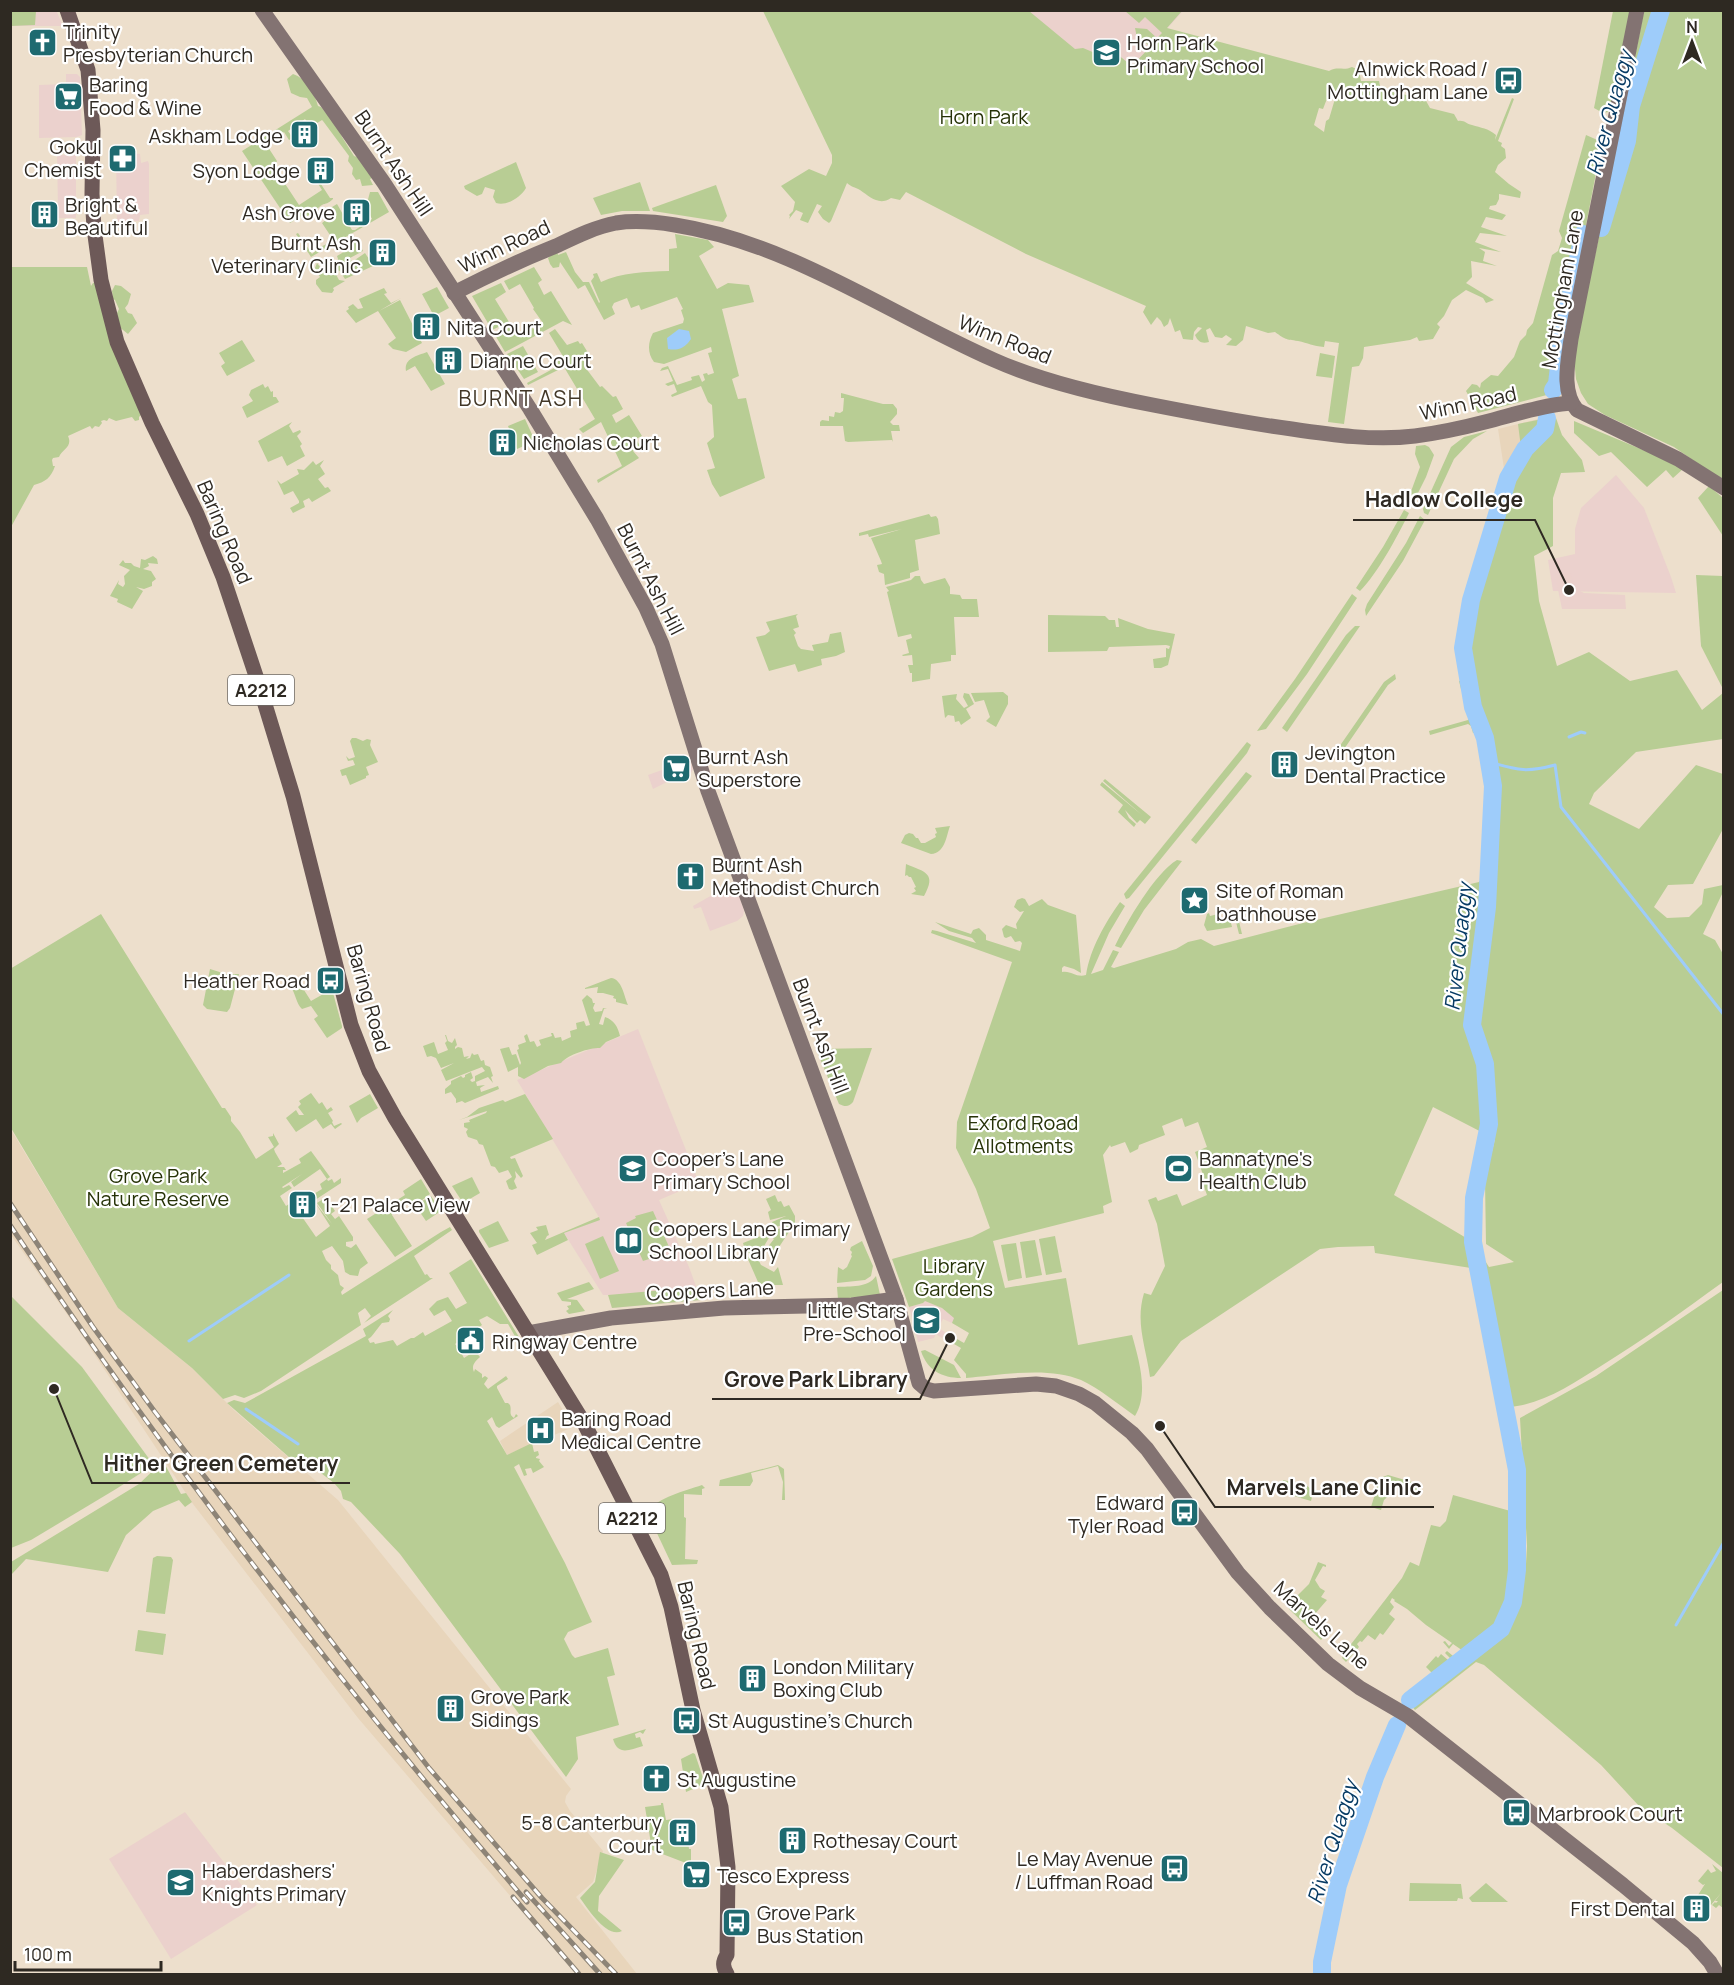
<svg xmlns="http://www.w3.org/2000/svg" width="1734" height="1985" viewBox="0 0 1734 1985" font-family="Manrope,sans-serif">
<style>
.commercial{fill:#ebd1cd}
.built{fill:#e8d5bb}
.education{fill:#ebd1cc}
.green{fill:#b8cd94;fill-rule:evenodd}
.water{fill:#9eccfa}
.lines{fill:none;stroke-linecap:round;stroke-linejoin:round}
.stream{stroke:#9eccfa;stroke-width:3}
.river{stroke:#9eccfa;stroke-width:18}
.secondary{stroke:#837372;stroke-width:15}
.primary{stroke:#6d5958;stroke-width:15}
.rail-casing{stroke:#8d8477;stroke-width:5}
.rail{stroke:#fff;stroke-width:3;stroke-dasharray:9;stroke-linecap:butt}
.labels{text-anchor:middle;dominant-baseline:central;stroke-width:4.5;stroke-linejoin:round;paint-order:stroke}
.shield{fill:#fff;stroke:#6d6964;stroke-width:1.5}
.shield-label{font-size:18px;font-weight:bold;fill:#2e2922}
.poi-label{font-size:20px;fill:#2e2922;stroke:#fff;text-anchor:start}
.park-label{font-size:20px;fill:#263207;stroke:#fff}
.street-label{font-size:20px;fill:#2e2922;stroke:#fff}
.water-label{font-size:21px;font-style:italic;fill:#073b64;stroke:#fff}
.neighbourhood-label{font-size:21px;letter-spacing:1.5px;fill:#423727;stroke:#fff}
.leader{fill:none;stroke:#2e2922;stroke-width:2}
.callout-dot{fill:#2e2922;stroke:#fff;stroke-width:2}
.callout-label{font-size:21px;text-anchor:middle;font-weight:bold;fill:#2e2922;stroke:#fff;stroke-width:4.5;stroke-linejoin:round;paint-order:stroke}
</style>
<rect width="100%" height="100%" fill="#eddfcc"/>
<g class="commercial">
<path d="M 66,74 L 77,74 L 80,77 L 82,135 L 77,137 L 39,138 L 39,85 L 66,84 Z"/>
<path d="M 121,150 L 130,150 L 130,153 L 140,154 L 141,163 L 148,161 L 149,164 L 149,214 L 140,215 L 139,221 L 130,221 L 130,224 L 117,224 L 116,152 Z"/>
<path d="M 57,155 L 76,155 L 76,218 L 40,218 L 39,209 L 58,208 Z"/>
<path d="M 1616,475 L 1644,508 L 1671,577 L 1676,593 L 1553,591 L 1548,560 L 1575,554 L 1575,529 L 1581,508 Z"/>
<path d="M 690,760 L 693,769 L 691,773 L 673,779 L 653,789 L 648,775 Z"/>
<path d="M 735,882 L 744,911 L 743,916 L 737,921 L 710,931 L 701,907 L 694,909 L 693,906 Z"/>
</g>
<g class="built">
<path d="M 1538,419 L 1512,461 L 1505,475 L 1498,429 Z"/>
<path d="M 10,1128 L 118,1308 L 192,1368 L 235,1411 L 338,1500 L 571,1789 L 566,1796 L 565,1802 L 570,1811 L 603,1851 L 593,1882 L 576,1897 L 637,1974 L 577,1974 L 358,1718 L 193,1504 L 81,1334 L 11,1235 Z"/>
<path d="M 558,1402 L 573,1427 L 507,1455 L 500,1441 Z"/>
</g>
<g class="education">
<path d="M 56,10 L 63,26 L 11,26 L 11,11 Z"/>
<path d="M 1023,11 L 1182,10 L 1183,11 L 1110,92 Z"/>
<path d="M 1571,573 L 1574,588 L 1584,593 L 1625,595 L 1626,609 L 1562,609 L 1555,575 Z"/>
<path d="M 638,1029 L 699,1183 L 659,1200 L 689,1267 L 701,1300 L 612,1308 L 609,1295 L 603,1295 L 564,1233 L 600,1219 L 517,1080 Z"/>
<path d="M 924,1300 L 942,1308 L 955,1318 L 952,1323 L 943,1319 L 938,1328 L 945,1332 L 942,1338 L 936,1334 L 934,1338 L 918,1342 L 909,1307 L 923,1303 Z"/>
<path d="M 185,1812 L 257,1905 L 171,1959 L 109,1859 Z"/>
</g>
<g class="green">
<path d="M 11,10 L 36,11 L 35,25 L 11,26 Z"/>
<path d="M 763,11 L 1029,11 L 1075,49 L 1083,48 L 1095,53 L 1105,47 L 1112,49 L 1115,41 L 1121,46 L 1117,54 L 1132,66 L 1150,47 L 1143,40 L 1137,38 L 1135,28 L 1147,29 L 1157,38 L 1162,33 L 1145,17 L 1139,23 L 1125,11 L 1182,11 L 1167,28 L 1329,71 C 1337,66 1344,71 1352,67 L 1359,70 L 1361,81 L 1379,81 L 1380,86 L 1386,87 L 1388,91 L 1425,99 L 1430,108 L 1454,114 L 1458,121 C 1465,120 1466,124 1472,125 C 1481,128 1488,128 1496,135 L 1495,140 L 1512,98 L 1514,99 L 1498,141 L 1502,143 L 1501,146 L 1505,149 L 1506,158 L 1498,165 L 1495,172 L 1509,184 L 1521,192 L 1520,198 L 1499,194 L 1499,199 L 1496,205 L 1490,206 L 1489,209 L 1506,215 L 1502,220 L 1486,217 L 1481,227 L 1507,236 L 1480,233 L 1475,242 L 1501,252 L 1479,248 L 1485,252 L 1483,261 L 1497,266 L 1471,261 L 1472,277 L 1466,283 L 1494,300 L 1486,303 L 1483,298 L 1466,290 L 1452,300 L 1444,316 L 1437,324 L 1440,327 L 1433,339 L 1419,341 L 1417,337 L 1410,340 L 1364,347 L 1363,358 L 1359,366 L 1352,367 L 1344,424 L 1328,422 L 1339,343 L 1325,341 L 1324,347 C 1313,346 1308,343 1298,341 C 1285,339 1286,340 1275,332 L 1268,333 L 1246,326 L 1243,340 L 1236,346 L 1226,345 L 1232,339 L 1226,335 L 1222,338 L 1215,337 L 1210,328 L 1206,330 L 1209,342 C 1202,344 1198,342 1195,335 L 1202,328 L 1198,327 L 1194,332 L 1193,340 L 1183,339 L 1180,330 L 1175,332 L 1170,318 L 1168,324 L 1164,327 L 1161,321 L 1157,317 L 1151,325 L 1143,312 L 1146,306 L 1026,254 L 906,192 L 900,200 L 891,198 C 879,206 870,197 860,190 C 855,187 851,187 847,183 L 831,221 L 829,223 L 823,219 L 818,212 L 822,206 L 817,204 L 808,223 L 800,220 L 803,213 L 796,210 L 789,219 L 790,216 L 789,215 L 793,211 L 795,202 L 781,186 L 809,169 L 826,176 L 832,163 L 832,155 ZM 1329,88 L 1337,92 L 1329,119 L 1326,121 L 1324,132 L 1314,125 L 1319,108 L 1323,109 L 1328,96 Z"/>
<path d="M 1613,11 L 1630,11 L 1612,100 L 1608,112 L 1603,113 L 1594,108 Z"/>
<path d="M 1644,11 L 1723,11 L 1723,481 L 1674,447 L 1605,415 L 1588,404 L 1581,393 L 1576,379 L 1574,359 L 1578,330 L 1600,233 Z"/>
<path d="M 293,74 C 306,78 315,94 318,106 L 321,107 L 340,130 L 342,137 L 354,156 L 360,158 L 376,176 L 370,179 L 373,185 L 362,186 L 360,179 L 356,180 L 352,174 L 353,168 L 348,161 L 349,156 L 323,121 L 322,120 L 311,127 L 305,119 L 288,131 L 293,138 L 289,140 L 284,132 L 266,144 L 277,161 L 274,167 L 299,205 L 322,190 L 317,182 L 319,181 L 330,198 L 333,198 L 333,199 C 328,204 326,203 322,205 C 318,207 314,213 307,216 L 303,215 L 290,223 L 242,151 L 312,107 L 307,98 L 300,97 L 291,93 L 287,79 Z"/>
<path d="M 1586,135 L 1602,142 L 1564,340 L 1558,392 L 1478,413 L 1466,391 L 1472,384 L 1477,385 L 1480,388 L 1481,383 L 1491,375 L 1498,376 L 1514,357 L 1520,341 L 1526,335 L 1527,330 L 1533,323 L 1552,255 L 1558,251 L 1562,238 L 1559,231 Z"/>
<path d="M 516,162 L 526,188 C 520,198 507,206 496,203 L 493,197 L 495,190 L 485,187 L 482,194 L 477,196 L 465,189 L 464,186 Z"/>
<path d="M 640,182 L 650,211 L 622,211 L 601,215 L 593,198 Z"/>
<path d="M 716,185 L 727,216 L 723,222 L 653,211 L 652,208 Z"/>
<path d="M 370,192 L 378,192 L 389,212 L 311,257 L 296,234 L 298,233 L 312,254 L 320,247 L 334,241 L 322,223 L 331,216 L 327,210 L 337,204 L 352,230 L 355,230 L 372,219 L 366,207 Z"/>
<path d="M 675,234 L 708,240 L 714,247 L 699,256 L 717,289 L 728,283 L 749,285 L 754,302 L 722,309 L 739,376 L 732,379 L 738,399 L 746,398 L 765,478 L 720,497 L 712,484 L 707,470 L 715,468 L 707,443 L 714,437 L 712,405 L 708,402 L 701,386 L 672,397 L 671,395 L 677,392 L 674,384 L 668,386 L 665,384 L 673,381 L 668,369 L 660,371 L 662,368 L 668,366 L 677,385 L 692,380 L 691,377 L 699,375 L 702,382 L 705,380 L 703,374 L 707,373 L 708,375 L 714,373 L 708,353 L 712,352 L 711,347 L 664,364 L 654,362 C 647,353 648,342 653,333 L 683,323 L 684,319 L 681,310 L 683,309 L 677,297 L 641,310 L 639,305 L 631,308 L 627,298 L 614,303 L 612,307 L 615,314 L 604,320 L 585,285 L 578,289 L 560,262 L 559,267 L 553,268 L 550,264 L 548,258 L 557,251 L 558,255 L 566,252 L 575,272 L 583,282 L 589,282 L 599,303 L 600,302 L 591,281 L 594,277 L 593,274 L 597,273 L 601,282 C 622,272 645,272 669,271 L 669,249 L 677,248 Z"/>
<path d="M 356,238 L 363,251 L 350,258 L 352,262 L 365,253 L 369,259 L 373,257 L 374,259 L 371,261 L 373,266 L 345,279 L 340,271 L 333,269 L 339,280 L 345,281 L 333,288 L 334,290 L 332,293 L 322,292 L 316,284 L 316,280 L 320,277 L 315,268 L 317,263 L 323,271 L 339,262 L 337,256 L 347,250 L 344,245 Z"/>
<path d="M 11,267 L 87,267 L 91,286 L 93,283 L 97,282 L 141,415 L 139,417 L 139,420 L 135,421 L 132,417 L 116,421 L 109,418 L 107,421 L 104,420 L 101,421 L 102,423 L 99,427 L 95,426 L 92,429 L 90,426 L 68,436 C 73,447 62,449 59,457 L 53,458 L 52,460 L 53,466 L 55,466 C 51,478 45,482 34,485 L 11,527 Z"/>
<path d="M 534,267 L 542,280 L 538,283 L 544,295 L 551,291 L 572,325 L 563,321 L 505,352 L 495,335 L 512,326 L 519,337 L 528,332 L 527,330 L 532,327 L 533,329 L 543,323 L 533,309 L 534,308 L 520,284 L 509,290 L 504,281 Z"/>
<path d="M 501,283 L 506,292 L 495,299 L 509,322 L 492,330 L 472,296 Z"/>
<path d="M 115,285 L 121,286 L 131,294 L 128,304 L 125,308 L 128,313 L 132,314 L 137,323 L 128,334 L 118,326 L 117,313 L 119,309 L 115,300 L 113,299 L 112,291 Z"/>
<path d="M 437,287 L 449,308 L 434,316 L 422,294 Z"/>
<path d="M 384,288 L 387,293 L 384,294 L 391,303 L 401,298 L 379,311 L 400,300 L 422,343 L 406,352 L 393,349 L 388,344 L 396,338 L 378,311 L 356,323 L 346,311 L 349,309 L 348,307 L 353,304 L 358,309 L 363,308 L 359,299 Z"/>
<path d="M 555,329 L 567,345 L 578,341 L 580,344 L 582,343 L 590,356 L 588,358 L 590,363 L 585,367 L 600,387 L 602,386 L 613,397 L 616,396 L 623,409 L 612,415 L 616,423 L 629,415 L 642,436 L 636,439 L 640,446 L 633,451 L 639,458 L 598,483 L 597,480 L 622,466 L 601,422 L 583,433 L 579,429 L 595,419 L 564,367 L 528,385 L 527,383 L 558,366 L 556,362 L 564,358 L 549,333 Z"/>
<path d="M 242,340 L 255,361 L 227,376 L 221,366 L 225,363 L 219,353 Z"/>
<path d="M 523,346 L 538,372 L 524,379 L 507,354 Z"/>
<path d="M 427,352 L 445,384 L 431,391 L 415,366 L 406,371 C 404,358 417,356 427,352 Z"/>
<path d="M 1320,353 L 1335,356 L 1332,378 L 1316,376 Z"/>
<path d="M 263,384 L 265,388 L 268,386 L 271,392 L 273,391 L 273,397 L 276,397 L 279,402 L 247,418 L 242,407 L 253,401 L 249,395 L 251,390 Z"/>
<path d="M 841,393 L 883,404 L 893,404 L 897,409 L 897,414 L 890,422 L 893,425 L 899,425 L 900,431 L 891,431 L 893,442 L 892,440 L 848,442 L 845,441 L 843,426 L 820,426 L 820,422 L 822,420 L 829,421 L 829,416 L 834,417 L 835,412 L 840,413 L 843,411 L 844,398 L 841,398 Z"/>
<path d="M 1547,418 L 1556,418 L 1562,435 L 1582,460 L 1585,472 L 1561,473 L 1553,498 L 1553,546 L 1534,556 L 1539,601 L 1557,666 L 1589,652 L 1630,681 L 1677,670 L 1702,710 L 1723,693 L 1723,739 L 1636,752 L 1594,793 L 1589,804 L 1639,829 L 1696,765 L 1723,774 L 1723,829 L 1693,884 L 1668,885 L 1654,907 L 1667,918 L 1689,917 L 1702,904 L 1704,889 L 1723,885 L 1723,892 L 1703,934 L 1715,940 L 1723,954 L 1723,1282 C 1683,1311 1643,1340 1601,1366 C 1572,1384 1542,1405 1508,1407 L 1474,1245 L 1471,1268 L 1375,1253 L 1374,1246 L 1338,1247 L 1320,1249 L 1181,1341 L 1154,1376 L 1150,1377 C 1146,1347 1135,1323 1144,1293 L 1151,1295 L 1165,1266 L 1157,1224 L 1148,1200 L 1156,1197 L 1158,1201 L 1177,1194 L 1182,1206 L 1207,1195 L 1203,1184 L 1206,1183 L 1195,1152 L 1207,1147 L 1198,1122 L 1185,1127 L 1182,1118 L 1162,1126 L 1165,1135 L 1139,1145 L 1138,1149 L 1130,1153 L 1125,1142 L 1111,1147 L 1110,1145 L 1103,1155 L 1112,1202 L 1103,1206 L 1104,1213 L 993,1241 L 1005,1288 L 1066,1278 L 1078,1345 L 1132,1335 C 1139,1360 1149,1393 1135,1416 C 1119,1405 1099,1388 1081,1380 C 1049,1366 1000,1375 966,1378 L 966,1374 L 954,1360 L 961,1348 L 954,1344 L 957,1339 L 964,1343 L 969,1333 L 952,1323 L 954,1318 L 942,1308 L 925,1301 L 923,1303 L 909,1307 L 892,1259 L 972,1237 L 990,1228 L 976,1189 L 956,1148 L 957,1122 L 1012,962 L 931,933 L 932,930 L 937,931 L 976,943 L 972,938 L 949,931 L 935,922 L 971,934 L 973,930 L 979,928 L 986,935 L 986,940 L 1020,951 L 1022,943 L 1020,941 L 1015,942 L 1011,936 L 1006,938 L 1004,937 L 1002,929 L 1006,925 L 1017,929 L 1016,924 L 1024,911 L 1020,912 L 1014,907 L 1017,900 L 1022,898 L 1025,899 L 1029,906 L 1042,899 L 1048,905 L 1076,915 L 1081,973 L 1074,969 L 1064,966 L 1062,968 L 1062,972 C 1071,970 1076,978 1086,975 C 1090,949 1105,923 1120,902 L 1125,906 L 1109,933 L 1091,974 L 1103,970 L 1113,950 L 1119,952 L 1111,967 L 1114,968 L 1176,949 L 1188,942 L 1201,939 L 1214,946 L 1303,923 L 1479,882 C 1491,871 1484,853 1489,839 L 1494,793 L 1493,781 L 1479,732 L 1473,733 L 1471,726 L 1468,724 L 1430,735 L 1429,731 L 1468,720 L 1470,716 L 1462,691 L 1463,689 L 1461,689 L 1459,681 L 1468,678 L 1463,648 L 1471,600 L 1506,477 L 1521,448 L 1518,424 ZM 1433,1107 L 1495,1139 L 1485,1181 L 1486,1244 L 1514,1262 L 1489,1267 L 1473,1242 L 1394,1195 Z"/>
<path d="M 525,419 L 535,441 L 517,449 L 508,426 Z"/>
<path d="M 1574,421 L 1667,460 L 1683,469 L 1673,478 L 1666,470 L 1647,487 L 1611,452 L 1599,456 L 1574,433 Z"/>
<path d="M 292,422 L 289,426 L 293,433 L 300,430 L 301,432 L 297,436 L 302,444 L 300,446 L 305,456 L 287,466 L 282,456 L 268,462 L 258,441 Z"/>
<path d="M 1487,431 L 1473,439 L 1454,459 L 1428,515 L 1424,513 L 1423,509 L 1451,447 L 1464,437 Z"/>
<path d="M 1425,445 L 1429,447 L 1434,455 L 1426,477 L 1411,507 L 1406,505 L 1420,467 L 1415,454 L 1416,446 Z"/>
<path d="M 324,460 L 320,466 L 325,474 L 318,479 L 325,488 L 328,487 L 331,491 L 312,502 L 309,498 L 303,501 L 305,507 L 293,513 L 290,508 L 299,503 L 299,501 L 293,491 L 284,495 L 277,480 L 281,484 L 299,474 L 297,469 L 304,470 L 313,461 L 316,465 Z"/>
<path d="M 1709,486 L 1723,498 L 1723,536 L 1698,498 Z"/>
<path d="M 1404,510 L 1409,513 C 1397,537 1378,573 1360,591 L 1356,588 L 1383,547 Z"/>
<path d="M 929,514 L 931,517 L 936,516 L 938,519 L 940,534 L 915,540 L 919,570 L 910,573 L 910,578 L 885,585 L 884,574 L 879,572 L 877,565 L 882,564 L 881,561 L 871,538 L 902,529 L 869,537 L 868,534 L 859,536 L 859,533 Z"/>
<path d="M 1420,516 L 1425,520 L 1403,561 L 1366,616 L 1365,610 L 1367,604 L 1406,543 Z"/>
<path d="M 153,556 L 157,559 L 158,564 L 148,563 L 149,566 L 143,569 L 151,571 L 156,579 L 152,582 L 152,586 L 144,589 L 136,587 L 143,591 L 132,609 L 117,602 L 118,599 L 110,596 L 119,580 L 118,584 L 123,587 L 125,584 L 124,576 L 130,570 L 119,565 L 123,560 L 125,563 L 131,563 L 134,566 L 140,568 L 141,559 L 145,560 Z"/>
<path d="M 1696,575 L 1723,576 L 1723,689 L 1701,646 Z"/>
<path d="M 915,576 L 920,576 L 921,580 L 924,584 L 945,578 L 950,587 L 950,594 L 960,595 L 962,599 L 977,599 L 979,617 L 954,617 L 956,655 L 951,655 L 951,661 L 931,664 L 930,679 L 912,682 L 912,673 L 910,673 L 908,665 L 913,665 L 912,655 L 903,656 L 902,655 L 909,653 L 906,640 L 912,638 L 911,634 L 898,637 L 887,592 L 889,591 L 886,587 L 911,580 Z"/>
<path d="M 1352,594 L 1357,598 L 1307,674 L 1266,729 L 1257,731 L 1295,679 Z"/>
<path d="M 798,614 L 796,616 L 799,627 L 793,629 L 796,633 L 794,635 L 798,646 L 801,649 L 814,651 L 812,645 L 828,642 L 830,634 L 841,632 L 845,652 L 836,656 L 821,659 L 822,665 L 798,672 L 795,664 L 769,671 L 756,637 L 765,635 L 770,631 L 766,622 Z"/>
<path d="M 1048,615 L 1105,616 L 1109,620 L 1115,620 L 1116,627 L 1119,627 L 1118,618 L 1148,629 L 1175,634 L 1168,665 L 1161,668 L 1154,668 L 1153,659 L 1166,657 L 1166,648 L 1169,649 L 1170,646 L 1166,645 L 1109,647 L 1107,651 L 1048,652 Z"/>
<path d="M 1355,626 L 1360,626 L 1287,732 L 1282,728 L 1346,635 Z"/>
<path d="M 1395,674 L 1396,679 L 1388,685 L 1340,755 L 1337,750 L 1384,682 Z"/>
<path d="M 1003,692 L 1008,696 L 1008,704 L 996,727 L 986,721 L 990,717 L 984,700 L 975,702 L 971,693 Z"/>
<path d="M 964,693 L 969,694 L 974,704 L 966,709 L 971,718 L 961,725 L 959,721 L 955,722 L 954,716 L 948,715 L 945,718 L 942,696 L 957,694 L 956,699 L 964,708 L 968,706 L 963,697 Z"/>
<path d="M 356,738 L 363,741 L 367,739 L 371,740 L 370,745 L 378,762 L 366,767 L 369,775 L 366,776 L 366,778 L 350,785 L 346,775 L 342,776 L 340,770 L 355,765 L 353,760 L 348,761 L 346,756 L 349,759 L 355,757 L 350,741 L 352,738 Z"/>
<path d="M 1247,742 L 1251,745 L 1247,753 L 1129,898 L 1126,899 L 1124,894 Z"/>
<path d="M 1246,772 L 1252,776 L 1196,844 L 1191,840 Z"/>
<path d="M 1105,779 L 1151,817 L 1145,824 L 1140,820 L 1137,823 L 1125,810 L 1129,818 L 1136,824 L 1134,827 L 1118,812 L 1123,805 L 1100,785 L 1102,782 L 1142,815 L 1103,781 Z"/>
<path d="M 950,826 C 946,837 945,853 931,854 L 901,843 L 905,835 L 909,833 L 913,834 L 916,838 L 918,838 L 921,843 L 925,843 L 936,837 L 935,834 L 937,833 L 935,828 Z"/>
<path d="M 1177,860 L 1182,861 L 1144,910 L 1121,948 L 1115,946 C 1126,923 1155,873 1177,860 Z"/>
<path d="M 906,864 C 925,872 937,873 924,896 L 911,894 L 916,891 L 914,888 L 916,887 L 911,877 L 909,877 L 907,875 L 905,876 Z"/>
<path d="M 1209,913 L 1210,916 L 1218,914 L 1220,919 L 1223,921 L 1234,917 L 1234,914 L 1237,913 L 1242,934 L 1239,934 L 1236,922 L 1231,923 L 1232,927 L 1207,931 L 1204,925 L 1207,914 Z"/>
<path d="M 101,914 L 222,1108 L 225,1108 L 231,1117 L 231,1121 L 240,1132 L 256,1159 L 274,1147 L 268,1137 L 273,1136 L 273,1133 L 279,1144 L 274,1149 L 275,1152 L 282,1164 L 277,1167 L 284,1167 L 286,1170 L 283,1170 L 283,1173 L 301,1163 L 299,1159 L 311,1151 L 330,1177 L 327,1179 L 328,1181 L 332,1179 L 334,1183 L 341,1178 L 341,1183 L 315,1200 L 312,1195 L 322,1189 L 320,1184 L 327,1179 L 320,1169 L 294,1187 L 291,1182 L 302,1174 L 282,1187 L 283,1188 L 289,1185 L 292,1188 L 280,1196 L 286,1206 L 292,1202 L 297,1205 L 295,1209 L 298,1211 L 316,1237 L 330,1226 L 316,1204 L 332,1224 L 317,1203 L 326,1197 L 335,1211 L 331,1214 L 335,1219 L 339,1216 L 353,1237 L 353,1241 L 346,1242 L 346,1246 L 351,1248 L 356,1244 L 368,1263 L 360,1269 L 358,1276 L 350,1275 L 345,1272 L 343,1261 L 332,1246 L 322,1251 L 326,1260 L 331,1265 L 331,1269 L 338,1275 L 340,1285 L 344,1288 L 341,1292 L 342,1295 L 441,1232 L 450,1227 L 452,1230 L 414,1256 L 425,1275 L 427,1274 L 430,1278 L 433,1278 L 364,1323 L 371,1316 L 365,1308 L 358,1313 L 361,1325 L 261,1391 L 244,1398 L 235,1395 L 223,1399 L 192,1368 L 118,1308 L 11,1128 L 10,969 Z"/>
<path d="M 210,969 L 226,974 L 239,974 L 230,1008 L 227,1012 L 207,1009 L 203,1005 Z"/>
<path d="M 611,978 C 622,979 624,996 628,1005 L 616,1002 L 616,999 L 613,998 L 614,996 L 603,993 L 597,993 L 598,987 L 585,989 L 585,988 Z"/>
<path d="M 300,982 L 303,986 L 307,985 L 308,987 L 304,990 L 311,1001 L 332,989 L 342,1026 L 342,1028 L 327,1038 L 314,1019 L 318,1016 L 311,1006 L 302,1009 C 296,1003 296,995 291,987 Z"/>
<path d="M 587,995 L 592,999 L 593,1003 L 595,1003 L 593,1008 L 595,1012 L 602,1011 L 603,1008 L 607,1009 L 604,1009 L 599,1024 L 603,1025 L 605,1017 C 614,1020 618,1027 620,1036 L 606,1042 L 600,1048 C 589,1048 569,1054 561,1063 L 548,1066 L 524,1079 L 518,1076 L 518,1067 L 508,1072 L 500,1049 L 509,1047 L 512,1055 L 516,1054 L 520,1065 L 521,1063 L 517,1050 L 519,1049 L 518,1045 L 526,1042 L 524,1036 L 527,1034 L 530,1042 L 534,1041 L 537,1047 L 541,1045 L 539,1040 L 552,1036 L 551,1033 L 553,1033 L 555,1038 L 561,1037 L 562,1041 L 571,1037 L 570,1031 L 577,1029 L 576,1023 L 584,1021 L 586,1026 L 590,1025 L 582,1000 Z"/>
<path d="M 445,1035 L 446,1035 L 448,1041 L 452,1043 L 455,1038 L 457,1045 L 455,1047 L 455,1049 L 458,1047 L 462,1048 L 464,1057 L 469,1056 L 466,1059 L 470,1058 L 472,1053 L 474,1055 L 478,1054 L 481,1061 L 484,1060 L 485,1065 L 490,1067 L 493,1076 L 491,1077 L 493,1083 L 488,1077 L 476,1082 L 477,1086 L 485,1085 L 480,1088 L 481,1092 L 498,1086 L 499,1089 L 465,1103 L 462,1101 L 456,1103 L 456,1099 L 451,1092 L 445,1094 L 445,1089 L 451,1084 L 451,1081 L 461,1076 L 463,1078 L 465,1077 L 465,1075 L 471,1072 L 473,1078 L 470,1080 L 472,1082 L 475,1081 L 475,1076 L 485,1071 L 482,1067 L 446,1081 L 441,1070 L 454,1063 L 441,1068 L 436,1058 L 431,1056 L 427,1057 L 423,1046 L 434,1042 L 438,1054 L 448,1050 L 445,1043 L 447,1041 Z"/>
<path d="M 872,1048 L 853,1102 C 849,1107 845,1107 839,1104 L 816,1049 Z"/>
<path d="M 311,1093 L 319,1104 L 322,1102 L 327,1110 L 331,1107 L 333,1110 L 328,1113 L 333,1121 L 332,1122 L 334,1126 L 341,1123 L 342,1124 L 335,1129 L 331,1124 L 323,1129 L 316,1119 L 296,1132 L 286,1118 L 296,1110 L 299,1115 L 304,1115 L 298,1107 L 301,1104 L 299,1101 Z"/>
<path d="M 370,1094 L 378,1108 L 361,1118 L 357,1123 L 349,1106 Z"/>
<path d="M 525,1094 L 553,1139 L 510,1157 L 511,1159 L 515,1158 L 523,1176 L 521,1178 L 515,1171 L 516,1177 L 514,1181 L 517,1188 L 512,1190 L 509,1189 L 506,1181 L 512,1177 L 508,1170 L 499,1173 L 495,1167 L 491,1166 L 483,1145 L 479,1144 L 477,1140 L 468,1137 L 466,1132 L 468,1129 L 464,1127 L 464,1123 L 470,1122 L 469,1120 L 486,1113 L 487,1111 L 459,1120 L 467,1117 L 479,1108 L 503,1100 L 505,1102 Z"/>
<path d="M 472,1177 L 480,1193 L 463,1203 L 452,1186 Z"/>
<path d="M 421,1179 L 430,1194 L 417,1204 L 431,1196 L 441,1211 L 426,1221 L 415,1205 L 413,1206 L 406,1198 L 391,1207 L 392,1215 L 412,1246 L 395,1257 L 367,1219 L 405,1195 L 403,1191 Z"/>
<path d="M 775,1195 L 778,1202 L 781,1201 L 784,1207 L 789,1205 L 795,1216 L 795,1223 L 773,1256 L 769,1253 L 771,1250 L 767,1248 L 774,1239 L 770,1236 L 760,1253 L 746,1253 L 743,1243 L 786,1226 L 785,1225 L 774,1227 L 772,1222 L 786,1216 L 770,1220 L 768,1212 L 771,1210 L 766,1199 Z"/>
<path d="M 653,1211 L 670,1249 L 660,1253 L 661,1255 L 643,1261 L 626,1223 L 636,1218 L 635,1216 Z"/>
<path d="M 599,1217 L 600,1220 L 564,1233 L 568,1240 L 537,1255 L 532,1245 L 537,1243 L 530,1233 L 538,1230 L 536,1227 L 546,1225 L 549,1235 L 547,1236 L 545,1240 Z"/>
<path d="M 498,1221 L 509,1241 L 489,1248 L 479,1232 L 479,1230 Z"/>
<path d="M 603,1236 L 619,1271 L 600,1279 L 585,1244 Z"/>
<path d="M 1055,1236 L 1062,1272 L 1046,1275 L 1039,1239 Z"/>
<path d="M 1035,1240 L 1042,1275 L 1026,1278 L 1020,1242 Z"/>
<path d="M 862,1241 L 873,1266 L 871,1276 L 865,1280 L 837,1283 L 838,1267 L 843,1270 L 847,1267 L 852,1256 L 851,1255 L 852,1252 L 850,1250 L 851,1247 Z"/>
<path d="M 1016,1243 L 1022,1278 L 1008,1281 L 1001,1245 Z"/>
<path d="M 763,1255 L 759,1261 L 761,1265 L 774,1272 L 778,1267 L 783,1285 L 763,1285 L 758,1282 L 747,1257 Z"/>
<path d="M 471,1259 L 519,1337 L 516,1338 L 508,1324 L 500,1324 L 487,1316 L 479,1320 L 482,1325 L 455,1344 L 458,1347 L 464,1358 L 475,1351 L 480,1357 C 475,1361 471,1366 474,1372 L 475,1369 L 482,1374 L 482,1378 L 485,1376 L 488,1378 L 484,1384 L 488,1389 L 506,1376 L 508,1379 L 497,1386 L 497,1388 L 505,1403 L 508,1403 L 510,1405 C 512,1411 508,1414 514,1418 L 516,1414 L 518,1416 L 499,1428 L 496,1426 L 492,1417 L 487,1421 L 507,1455 L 532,1443 L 534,1452 L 538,1451 L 539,1455 L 536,1457 L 536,1458 L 540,1459 L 539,1461 L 544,1467 L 533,1473 L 531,1468 L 525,1469 L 527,1475 L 524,1476 L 519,1464 L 514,1467 L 565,1563 L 592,1622 L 568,1632 L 564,1639 L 572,1655 L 575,1658 L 608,1648 L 615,1675 L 607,1677 L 619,1725 L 576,1737 L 578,1759 L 566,1777 L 400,1554 L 351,1502 L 343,1499 L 341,1491 L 334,1483 L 317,1470 L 298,1465 L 227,1403 L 234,1400 L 245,1403 L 366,1336 L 363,1329 L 393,1310 L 388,1316 L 390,1319 L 389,1322 L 382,1323 C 378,1328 375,1332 371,1337 L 368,1339 L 370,1343 L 374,1342 L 375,1344 L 393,1340 L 397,1346 L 411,1338 L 414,1338 L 423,1332 L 425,1336 L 452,1321 L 445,1310 L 434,1316 L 429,1309 L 437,1301 L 448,1297 L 456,1309 L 467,1303 L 449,1273 Z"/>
<path d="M 876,1276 L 880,1295 L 838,1299 L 837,1287 C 850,1286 868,1288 876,1276 Z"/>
<path d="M 589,1282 L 594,1289 L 567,1299 L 577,1300 L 585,1311 L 569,1314 L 566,1311 L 569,1309 L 567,1306 L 571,1305 L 571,1302 L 562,1301 L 557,1293 Z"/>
<path d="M 697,1287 L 701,1300 L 612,1308 L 608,1295 Z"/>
<path d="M 1723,1290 L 1723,1868 L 1672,1828 L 1639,1806 L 1601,1765 L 1484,1665 L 1476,1662 L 1415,1710 L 1410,1704 L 1503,1631 L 1516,1603 L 1519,1603 L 1523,1565 L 1526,1564 L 1527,1546 L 1520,1418 L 1596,1376 Z"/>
<path d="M 11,1296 L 82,1367 L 150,1460 L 141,1473 L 116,1489 L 31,1540 L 11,1548 Z"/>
<path d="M 925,1350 L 954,1365 L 961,1378 C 942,1378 927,1370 921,1351 Z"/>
<path d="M 163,1461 L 181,1494 L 186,1493 L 192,1502 L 185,1507 L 179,1500 L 153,1511 L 126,1535 L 108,1572 L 26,1559 L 11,1575 L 11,1562 L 139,1484 Z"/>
<path d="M 778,1465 L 784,1469 L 785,1500 L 782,1500 L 783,1482 L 778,1466 L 751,1473 L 753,1481 L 750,1486 L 719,1486 L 720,1480 Z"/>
<path d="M 1388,1475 L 1422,1485 L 1419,1494 L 1398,1487 L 1384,1500 L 1381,1510 L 1371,1507 L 1380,1478 Z"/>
<path d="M 1283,1480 C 1295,1483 1307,1480 1313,1493 L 1311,1501 L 1280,1492 Z"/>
<path d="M 702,1485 L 705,1488 L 702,1489 L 702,1495 L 684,1494 L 684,1517 L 686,1518 L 685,1559 L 698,1560 L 697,1564 L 672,1565 L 647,1512 C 659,1497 684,1491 702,1485 Z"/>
<path d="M 1453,1495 L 1514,1512 C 1517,1546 1519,1598 1499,1627 C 1492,1637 1476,1646 1466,1653 L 1453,1644 L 1449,1649 L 1443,1642 L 1445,1641 L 1449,1646 L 1452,1643 L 1426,1625 L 1407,1609 L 1394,1601 L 1395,1600 L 1392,1598 L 1390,1602 L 1394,1607 L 1389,1614 L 1395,1619 L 1383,1635 L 1380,1633 L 1375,1640 L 1368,1635 L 1362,1642 L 1360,1641 L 1357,1644 L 1359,1647 L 1346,1662 L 1342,1658 L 1345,1652 L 1402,1578 L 1410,1562 L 1419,1566 L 1431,1525 L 1440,1527 L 1446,1521 Z"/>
<path d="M 157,1556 L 171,1557 L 173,1560 L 165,1614 L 146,1612 L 153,1558 Z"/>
<path d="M 1318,1562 L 1326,1565 L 1326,1567 L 1323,1566 L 1315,1580 L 1320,1588 L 1325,1591 L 1321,1597 L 1327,1600 L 1307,1623 L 1312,1623 L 1311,1625 L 1324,1636 L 1321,1640 L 1289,1609 L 1289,1604 L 1309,1584 Z"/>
<path d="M 138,1630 L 166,1634 L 163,1655 L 135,1651 Z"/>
<path d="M 1447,1651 L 1458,1660 L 1436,1677 L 1426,1667 L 1436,1656 L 1438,1658 L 1441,1654 L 1448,1660 L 1450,1658 L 1445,1653 Z"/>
<path d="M 646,1729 L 643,1734 L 640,1732 L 635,1734 L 636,1738 L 640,1737 L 643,1746 C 629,1750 618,1756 613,1739 Z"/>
<path d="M 693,1753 L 695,1754 L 705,1784 L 686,1792 L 681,1759 Z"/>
<path d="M 661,1803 L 663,1803 L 666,1820 L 673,1819 L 672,1823 L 674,1829 L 674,1842 L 688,1842 L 689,1849 L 691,1849 L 691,1865 L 652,1850 L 645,1807 L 661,1805 Z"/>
<path d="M 600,1852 L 624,1860 L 599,1896 L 598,1911 L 622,1931 C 607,1939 588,1909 580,1898 L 595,1882 Z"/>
<path d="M 1712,1864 L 1723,1873 L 1723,1908 L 1719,1905 L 1716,1908 L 1712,1905 L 1715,1902 L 1716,1903 L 1718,1901 L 1715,1901 L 1721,1893 L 1711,1905 L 1698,1895 L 1705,1884 L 1703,1885 L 1698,1881 L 1708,1869 L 1711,1873 L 1716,1871 Z"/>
<path d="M 1410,1883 L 1461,1884 L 1463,1899 L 1458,1898 L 1457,1901 L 1409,1901 Z"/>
<path d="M 1486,1883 L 1508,1902 L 1472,1902 L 1469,1898 Z"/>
</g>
<path class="water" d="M 679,329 L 689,331 L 691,339 C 685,348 678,351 668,349 L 667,338 Z"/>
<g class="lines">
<g class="stream">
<path d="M 1569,737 L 1581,732 L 1585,733"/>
<path d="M 1489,762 C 1518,770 1525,773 1555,765 L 1561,807 L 1724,1015"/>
<path d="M 189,1341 L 289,1275"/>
<path d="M 246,1409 L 298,1444"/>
<path d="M 1517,1537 L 1523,1544"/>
<path d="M 1676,1625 L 1724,1542"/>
</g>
<g class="river">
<path d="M 1601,228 L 1627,141 L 1631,106 L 1661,10"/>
<path d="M 1553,390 L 1557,384 L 1562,339 L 1583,234"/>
<path d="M 1410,1700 L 1501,1629 L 1513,1602 L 1517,1570 L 1517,1470 L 1473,1242 L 1474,1198 L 1489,1124 L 1485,1064 L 1472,1025 L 1487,907 L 1493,786 L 1485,738 L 1473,707 L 1463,648 L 1471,600 L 1508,478 L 1525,449 L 1545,429 L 1547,418"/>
<path d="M 1322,1974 L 1322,1962 L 1338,1885 L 1375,1777 L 1397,1725"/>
</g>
<g class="secondary">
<path d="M 262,10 L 384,183 L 530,409 L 597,519 L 646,608 L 662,644 L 708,791 L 896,1299 L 919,1383 L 926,1389 L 934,1391 L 1036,1384 L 1056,1386 L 1079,1394 L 1095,1403 L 1132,1433 L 1147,1449 L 1238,1573 L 1270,1608 L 1328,1664 L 1360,1688 L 1408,1716 L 1623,1885 L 1693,1943 L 1710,1962 L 1717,1974"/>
<path d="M 1637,10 L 1571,339 C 1568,362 1561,391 1577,410 L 1678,459 L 1724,488"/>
<path d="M 454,293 C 487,276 521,260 556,246 C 575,237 595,227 616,223 C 636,220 656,222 675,225 C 790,243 889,314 994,360 C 1043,382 1100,395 1153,405 C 1199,414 1245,423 1292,429 C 1332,435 1375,441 1415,436 C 1438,433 1462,428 1485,422 C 1513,415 1542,405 1571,403"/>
<path d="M 528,1333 L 611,1318 L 724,1308 L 852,1305 L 896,1299"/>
</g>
<path class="primary" d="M 67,10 L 88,70 L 93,130 L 92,194 L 94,228 L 101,280 L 117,342 L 152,423 L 197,514 L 223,577 L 260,688 L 293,796 L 351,1025 L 369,1071 L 395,1118 L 584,1423 L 661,1575 L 671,1607 L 693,1710 L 721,1807 L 728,1867 L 727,1955 C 722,1962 723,1967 727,1974"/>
<defs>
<g id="rail">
<path d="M 10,1203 L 93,1327 L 155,1412 L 429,1768 L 542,1898 L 616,1974"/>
<path d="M 10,1225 C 168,1461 342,1687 527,1902"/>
<path d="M 526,1892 L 600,1974"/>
<path d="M 513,1897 L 579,1974"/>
</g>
</defs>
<use href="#rail" class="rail-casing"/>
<use href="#rail" class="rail"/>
</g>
<defs>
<symbol id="church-square" viewBox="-11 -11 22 22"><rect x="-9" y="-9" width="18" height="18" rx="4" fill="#1e6a70" stroke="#fff"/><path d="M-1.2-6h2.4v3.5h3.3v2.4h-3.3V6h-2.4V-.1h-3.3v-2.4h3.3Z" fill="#fff"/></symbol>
<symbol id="school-square" viewBox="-11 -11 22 22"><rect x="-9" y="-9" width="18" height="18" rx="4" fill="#1e6a70" stroke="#fff"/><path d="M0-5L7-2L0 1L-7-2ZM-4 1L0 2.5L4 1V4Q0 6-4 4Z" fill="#fff"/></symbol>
<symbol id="bus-square" viewBox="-11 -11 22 22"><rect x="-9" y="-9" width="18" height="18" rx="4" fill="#1e6a70" stroke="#fff"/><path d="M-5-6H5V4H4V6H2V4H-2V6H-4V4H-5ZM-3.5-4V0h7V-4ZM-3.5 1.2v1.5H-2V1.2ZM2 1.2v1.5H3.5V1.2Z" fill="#fff"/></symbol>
<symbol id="supermarket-square" viewBox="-11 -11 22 22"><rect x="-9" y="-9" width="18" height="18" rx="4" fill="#1e6a70" stroke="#fff"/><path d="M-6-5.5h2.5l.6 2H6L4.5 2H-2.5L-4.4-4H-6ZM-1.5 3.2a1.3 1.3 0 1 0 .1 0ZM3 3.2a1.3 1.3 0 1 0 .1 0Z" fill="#fff"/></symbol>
<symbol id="building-square" viewBox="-11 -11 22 22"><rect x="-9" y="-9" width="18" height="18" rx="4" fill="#1e6a70" stroke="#fff"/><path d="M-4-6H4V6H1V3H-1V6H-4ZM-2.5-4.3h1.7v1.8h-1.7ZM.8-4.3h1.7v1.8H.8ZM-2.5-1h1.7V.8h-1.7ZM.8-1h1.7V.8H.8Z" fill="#fff"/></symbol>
<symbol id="pharmacy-square" viewBox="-11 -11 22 22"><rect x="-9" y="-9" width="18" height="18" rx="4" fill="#1e6a70" stroke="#fff"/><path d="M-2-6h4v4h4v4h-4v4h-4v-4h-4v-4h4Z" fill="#fff"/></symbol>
<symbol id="sight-square" viewBox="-11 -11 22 22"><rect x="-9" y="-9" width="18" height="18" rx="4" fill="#1e6a70" stroke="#fff"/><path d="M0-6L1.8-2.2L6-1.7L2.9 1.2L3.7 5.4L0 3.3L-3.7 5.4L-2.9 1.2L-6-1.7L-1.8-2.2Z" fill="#fff"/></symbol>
<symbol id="stadium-square" viewBox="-11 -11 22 22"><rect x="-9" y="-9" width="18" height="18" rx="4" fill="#1e6a70" stroke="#fff"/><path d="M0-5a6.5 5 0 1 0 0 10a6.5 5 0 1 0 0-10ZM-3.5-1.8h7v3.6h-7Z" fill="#fff"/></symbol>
<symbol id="library-square" viewBox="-11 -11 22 22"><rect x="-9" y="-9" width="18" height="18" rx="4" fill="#1e6a70" stroke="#fff"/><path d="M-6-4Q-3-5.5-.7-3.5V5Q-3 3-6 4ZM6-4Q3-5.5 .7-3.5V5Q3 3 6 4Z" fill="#fff"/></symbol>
<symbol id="civic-square" viewBox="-11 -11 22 22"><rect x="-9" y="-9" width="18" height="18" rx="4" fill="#1e6a70" stroke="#fff"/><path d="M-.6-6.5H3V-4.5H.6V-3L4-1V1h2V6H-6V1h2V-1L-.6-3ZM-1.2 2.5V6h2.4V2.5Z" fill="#fff"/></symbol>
<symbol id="hospital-square" viewBox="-11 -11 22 22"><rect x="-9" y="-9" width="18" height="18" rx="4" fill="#1e6a70" stroke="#fff"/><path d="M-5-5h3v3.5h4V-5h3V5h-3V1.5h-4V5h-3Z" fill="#fff"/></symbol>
</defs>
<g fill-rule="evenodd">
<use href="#church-square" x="26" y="26" width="33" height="33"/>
<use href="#school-square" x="1090" y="36" width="33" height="33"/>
<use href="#bus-square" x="1492" y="64" width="33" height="33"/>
<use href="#supermarket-square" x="52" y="80" width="33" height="33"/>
<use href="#building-square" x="288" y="118" width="33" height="33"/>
<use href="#pharmacy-square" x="106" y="142" width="33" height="33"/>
<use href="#building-square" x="304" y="154" width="33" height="33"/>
<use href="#building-square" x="340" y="196" width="33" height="33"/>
<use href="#building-square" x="28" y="198" width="33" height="33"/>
<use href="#building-square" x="366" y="236" width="33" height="33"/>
<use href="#building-square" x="410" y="310" width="33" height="33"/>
<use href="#building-square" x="432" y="344" width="33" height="33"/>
<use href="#building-square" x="486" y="426" width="33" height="33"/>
<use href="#building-square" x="1268" y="748" width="33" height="33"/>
<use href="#supermarket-square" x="660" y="752" width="33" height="33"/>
<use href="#church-square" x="674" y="860" width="33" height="33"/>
<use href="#sight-square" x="1178" y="884" width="33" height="33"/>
<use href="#bus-square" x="314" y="964" width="33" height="33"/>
<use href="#school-square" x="616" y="1152" width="33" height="33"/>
<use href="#stadium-square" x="1162" y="1152" width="33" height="33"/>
<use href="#building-square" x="286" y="1188" width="33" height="33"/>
<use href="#library-square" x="612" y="1224" width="33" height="33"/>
<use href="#school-square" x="910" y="1304" width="33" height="33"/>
<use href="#civic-square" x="454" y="1324" width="33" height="33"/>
<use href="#hospital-square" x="524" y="1414" width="33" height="33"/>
<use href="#bus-square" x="1168" y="1496" width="33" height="33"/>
<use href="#building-square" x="736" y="1662" width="33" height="33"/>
<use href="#building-square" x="434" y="1692" width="33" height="33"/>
<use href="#bus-square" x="670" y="1704" width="33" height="33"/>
<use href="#church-square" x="640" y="1762" width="33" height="33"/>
<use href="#bus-square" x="1500" y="1796" width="33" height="33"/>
<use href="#building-square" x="666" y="1816" width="33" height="33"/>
<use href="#building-square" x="776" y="1824" width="33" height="33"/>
<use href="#bus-square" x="1158" y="1852" width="33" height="33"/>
<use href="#supermarket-square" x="680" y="1858" width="33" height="33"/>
<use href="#school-square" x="164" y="1866" width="33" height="33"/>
<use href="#building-square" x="1680" y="1892" width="33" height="33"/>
<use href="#bus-square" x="720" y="1906" width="33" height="33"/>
</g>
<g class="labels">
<g class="shield">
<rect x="228" y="675" width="66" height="30" rx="4.5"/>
<rect x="599" y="1503" width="66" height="30" rx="4.5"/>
</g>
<g class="shield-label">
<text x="261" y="690">A2212</text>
<text x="632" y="1518">A2212</text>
</g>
<g class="poi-label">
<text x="63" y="31">Trinity<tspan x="63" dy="23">Presbyterian Church</tspan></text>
<text x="1127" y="42">Horn Park<tspan x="1127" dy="23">Primary School</tspan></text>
<text x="1488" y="68" text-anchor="end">Alnwick Road /<tspan x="1488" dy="23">Mottingham Lane</tspan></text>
<text x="89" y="84">Baring<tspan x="89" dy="23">Food &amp; Wine</tspan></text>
<text x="283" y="135" text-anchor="end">Askham Lodge</text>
<text x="102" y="146" text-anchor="end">Gokul<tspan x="102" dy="23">Chemist</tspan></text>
<text x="300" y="170" text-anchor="end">Syon Lodge</text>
<text x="65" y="204">Bright &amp;<tspan x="65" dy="23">Beautiful</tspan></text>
<text x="335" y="212" text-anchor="end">Ash Grove</text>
<text x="361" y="242" text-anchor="end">Burnt Ash<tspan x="361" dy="23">Veterinary Clinic</tspan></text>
<text x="447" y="327">Nita Court</text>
<text x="470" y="360">Dianne Court</text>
<text x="523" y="442">Nicholas Court</text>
<text x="1305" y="752">Jevington<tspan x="1305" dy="23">Dental Practice</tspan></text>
<text x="698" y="756">Burnt Ash<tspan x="698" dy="23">Superstore</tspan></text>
<text x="712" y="864">Burnt Ash<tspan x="712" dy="23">Methodist Church</tspan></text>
<text x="1216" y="890">Site of Roman<tspan x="1216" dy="23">bathhouse</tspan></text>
<text x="310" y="980" text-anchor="end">Heather Road</text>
<text x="653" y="1158">Cooper's Lane<tspan x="653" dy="23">Primary School</tspan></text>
<text x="1199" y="1158">Bannatyne's<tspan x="1199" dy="23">Health Club</tspan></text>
<text x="323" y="1204">1-21 Palace View</text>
<text x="649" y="1228">Coopers Lane Primary<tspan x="649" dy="23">School Library</tspan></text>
<text x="906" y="1310" text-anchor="end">Little Stars<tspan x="906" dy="23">Pre-School</tspan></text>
<text x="492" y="1341">Ringway Centre</text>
<text x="561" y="1418">Baring Road<tspan x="561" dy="23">Medical Centre</tspan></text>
<text x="1164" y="1502" text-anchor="end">Edward<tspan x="1164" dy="23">Tyler Road</tspan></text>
<text x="773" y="1666">London Military<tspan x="773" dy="23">Boxing Club</tspan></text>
<text x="471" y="1696">Grove Park<tspan x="471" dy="23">Sidings</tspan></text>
<text x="708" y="1720">St Augustine's Church</text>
<text x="677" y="1779">St Augustine</text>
<text x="1538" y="1813">Marbrook Court</text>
<text x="662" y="1822" text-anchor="end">5-8 Canterbury<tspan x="662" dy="23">Court</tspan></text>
<text x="813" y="1840">Rothesay Court</text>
<text x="1153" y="1858" text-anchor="end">Le May Avenue<tspan x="1153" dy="23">/ Luffman Road</tspan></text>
<text x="202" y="1870">Haberdashers'<tspan x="202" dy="23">Knights Primary</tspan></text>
<text x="717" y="1875">Tesco Express</text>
<text x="1675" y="1908" text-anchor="end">First Dental</text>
<text x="757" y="1912">Grove Park<tspan x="757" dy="23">Bus Station</tspan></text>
</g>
<g class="park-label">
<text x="984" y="116">Horn Park</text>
<text x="1023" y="1122">Exford Road<tspan x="1023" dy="23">Allotments</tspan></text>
<text x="158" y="1175">Grove Park<tspan x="158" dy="23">Nature Reserve</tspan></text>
<text x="954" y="1265">Library<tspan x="954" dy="23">Gardens</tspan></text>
</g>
<g class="street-label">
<text transform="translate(394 163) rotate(56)">Burnt Ash Hill</text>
<text transform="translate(504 246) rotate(-25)">Winn Road</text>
<text transform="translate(1562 289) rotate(-80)">Mottingham Lane</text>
<text transform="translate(1005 339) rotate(22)">Winn Road</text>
<text transform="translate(1468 403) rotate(-12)">Winn Road</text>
<text transform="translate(225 532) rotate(67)">Baring Road</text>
<text transform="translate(651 579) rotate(63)">Burnt Ash Hill</text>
<text transform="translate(369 998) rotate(74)">Baring Road</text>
<text transform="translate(821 1036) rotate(69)">Burnt Ash Hill</text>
<text transform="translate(710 1290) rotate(-3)">Coopers Lane</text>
<text transform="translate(1322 1625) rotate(42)">Marvels Lane</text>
<text transform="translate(697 1635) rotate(77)">Baring Road</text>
</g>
<g class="water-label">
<text transform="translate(1609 113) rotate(-75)">River Quaggy</text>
<text transform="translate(1458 947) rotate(-84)">River Quaggy</text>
<text transform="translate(1332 1842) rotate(-73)">River Quaggy</text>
</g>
<g class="neighbourhood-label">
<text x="521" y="398">BURNT ASH</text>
</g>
</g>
<path class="leader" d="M1569 590L1535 520H1353M950 1338L920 1399H712M54 1389L92 1483H350M1160 1426L1215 1507H1434"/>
<g class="callout-dot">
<circle cx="1569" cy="590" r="6"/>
<circle cx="950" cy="1338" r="6"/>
<circle cx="54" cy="1389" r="6"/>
<circle cx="1160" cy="1426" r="6"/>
</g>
<g class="callout-label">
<text x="1444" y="507">Hadlow College</text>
<text x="816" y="1387">Grove Park Library</text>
<text x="221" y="1471">Hither Green Cemetery</text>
<text x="1324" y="1495">Marvels Lane Clinic</text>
</g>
<rect width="1734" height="1985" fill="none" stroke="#2e2922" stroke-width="24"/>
<g transform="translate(1692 42)" stroke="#ffffff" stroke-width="4.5" paint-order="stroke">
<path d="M0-4.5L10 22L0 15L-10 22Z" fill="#2e2922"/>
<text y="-9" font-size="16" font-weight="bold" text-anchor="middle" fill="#2e2922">N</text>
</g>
<path d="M15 1961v9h146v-9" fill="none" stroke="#2e2922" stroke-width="3"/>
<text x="24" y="1961" font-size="18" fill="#2e2922" stroke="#ffffff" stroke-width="4.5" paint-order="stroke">100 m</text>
</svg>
